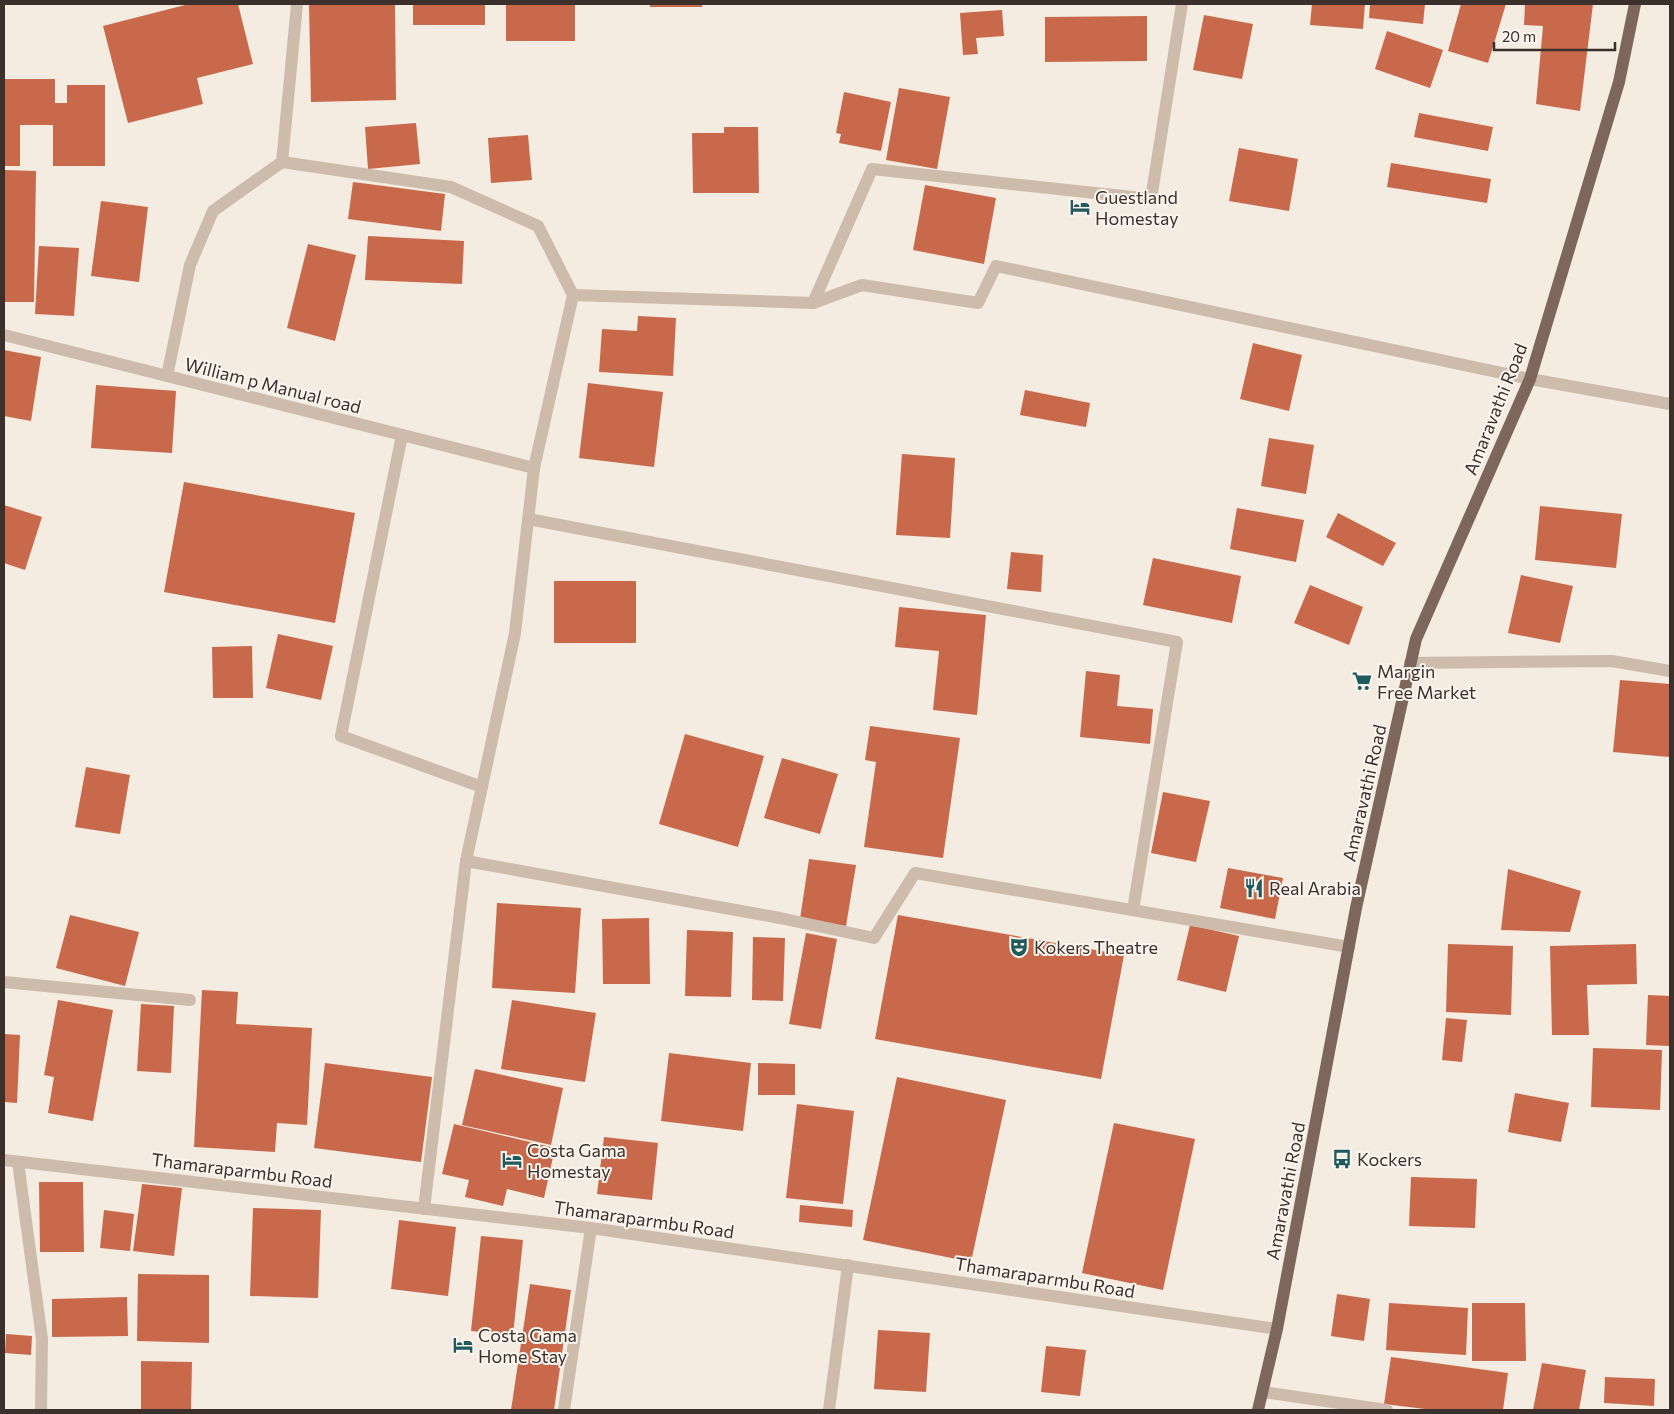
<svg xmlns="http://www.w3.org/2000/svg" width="1674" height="1414" viewBox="0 0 1674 1414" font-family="Commissioner,sans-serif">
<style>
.building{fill:#c8694b}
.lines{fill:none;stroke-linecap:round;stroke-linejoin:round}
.minor{stroke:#cdbbac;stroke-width:12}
.major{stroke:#7d675c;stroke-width:12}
.labels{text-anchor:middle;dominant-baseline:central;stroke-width:4;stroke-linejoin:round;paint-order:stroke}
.poi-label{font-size:18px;fill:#3b302b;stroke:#fbf5ee;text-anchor:start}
.street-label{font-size:18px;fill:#3b302b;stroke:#fbf5ee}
</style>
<rect width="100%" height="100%" fill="#f4ebe1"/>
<g class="building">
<path d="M 189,4 L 238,4 L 253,64 L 197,78 L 203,104 L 128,123 L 103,26 Z"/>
<path d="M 309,4 L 395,4 L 396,100 L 311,102 Z"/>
<rect x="413" y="4" width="72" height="21"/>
<rect x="506" y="4" width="69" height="37"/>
<rect x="650" y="4" width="52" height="3"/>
<path d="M 1312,4 L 1365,4 L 1363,29 L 1310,25 Z"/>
<path d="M 1370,4 L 1425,4 L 1423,24 L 1369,18 Z"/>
<path d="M 1461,4 L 1506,4 L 1488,63 L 1448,51 Z"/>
<path d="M 1525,4 L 1593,4 L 1580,111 L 1536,104 L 1543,26 L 1524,25 Z"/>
<path d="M 1002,10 L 1004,36 L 976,38 L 978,54 L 963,55 L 960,13 Z"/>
<path d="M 1204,15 L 1253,24 L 1242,79 L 1193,70 Z"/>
<path d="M 1147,16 L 1147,61 L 1045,62 L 1045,17 Z"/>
<path d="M 1387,31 L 1443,50 L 1430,88 L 1375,69 Z"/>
<path d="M 4,79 L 55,79 L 55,103 L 67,103 L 67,85 L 105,85 L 105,166 L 53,166 L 53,125 L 20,125 L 20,166 L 4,166 Z"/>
<path d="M 899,88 L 950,97 L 937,169 L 886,160 Z"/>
<path d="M 844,92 L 891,102 L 881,151 L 839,143 L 841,134 L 836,133 Z"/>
<path d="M 1419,113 L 1493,127 L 1488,151 L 1414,137 Z"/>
<path d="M 416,123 L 420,164 L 368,169 L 365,127 Z"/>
<path d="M 724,127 L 758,127 L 759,193 L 693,193 L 692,133 L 724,133 Z"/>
<path d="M 528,135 L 532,180 L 491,183 L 488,138 Z"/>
<path d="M 1239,148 L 1298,159 L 1289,211 L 1229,201 Z"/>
<path d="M 1391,163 L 1491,179 L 1487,203 L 1387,187 Z"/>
<path d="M 4,170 L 36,171 L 34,302 L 4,302 Z"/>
<path d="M 353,182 L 445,194 L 441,231 L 348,219 Z"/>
<path d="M 925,185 L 996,198 L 984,264 L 913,250 Z"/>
<path d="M 101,201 L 148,207 L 139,282 L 91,276 Z"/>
<path d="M 368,236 L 464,241 L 462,284 L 365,280 Z"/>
<path d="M 308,244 L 356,255 L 335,341 L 287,328 Z"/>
<path d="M 39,246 L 79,248 L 74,316 L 35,314 Z"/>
<path d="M 638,316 L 676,318 L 673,376 L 599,372 L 602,329 L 637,331 Z"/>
<path d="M 1253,343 L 1302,355 L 1289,411 L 1240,399 Z"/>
<path d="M 4,350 L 41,357 L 31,421 L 4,416 Z"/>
<path d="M 588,383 L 663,392 L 654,467 L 579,458 Z"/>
<path d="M 96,385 L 176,391 L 172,453 L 91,448 Z"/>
<path d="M 1025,390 L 1090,403 L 1086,427 L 1020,415 Z"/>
<path d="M 1269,438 L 1314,445 L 1306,494 L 1261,486 Z"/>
<path d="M 902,454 L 955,458 L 950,538 L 896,535 Z"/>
<path d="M 184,482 L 355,513 L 335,623 L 164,592 Z"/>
<path d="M 4,505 L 42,517 L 25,570 L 4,563 Z"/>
<path d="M 1540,506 L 1622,514 L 1616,568 L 1535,560 Z"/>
<path d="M 1237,508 L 1304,520 L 1296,562 L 1230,549 Z"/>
<path d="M 1338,513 L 1396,543 L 1383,566 L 1326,537 Z"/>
<path d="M 1011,552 L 1043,555 L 1041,592 L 1007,589 Z"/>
<path d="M 1153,558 L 1241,576 L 1232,623 L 1143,605 Z"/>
<path d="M 1521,575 L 1573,586 L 1560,643 L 1508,633 Z"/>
<rect x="554" y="581" width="82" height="62"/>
<path d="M 1310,585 L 1363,607 L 1349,645 L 1294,623 Z"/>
<path d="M 899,607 L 986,615 L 977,715 L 933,710 L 939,651 L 895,647 Z"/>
<path d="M 278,634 L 333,646 L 321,700 L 266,688 Z"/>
<path d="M 252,646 L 253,698 L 213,698 L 212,647 Z"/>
<path d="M 1086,671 L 1120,675 L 1117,706 L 1153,709 L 1150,744 L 1080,737 Z"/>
<path d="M 1620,680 L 1670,684 L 1669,757 L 1613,752 Z"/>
<path d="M 870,726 L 960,738 L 943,858 L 864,847 L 876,762 L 865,760 Z"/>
<path d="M 685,734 L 764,756 L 738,847 L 659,824 Z"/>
<path d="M 782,758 L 838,774 L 820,834 L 764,818 Z"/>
<path d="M 86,767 L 130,775 L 120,834 L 75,827 Z"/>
<path d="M 1163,792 L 1210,801 L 1196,862 L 1151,853 Z"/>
<path d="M 809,859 L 856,865 L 846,926 L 800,919 Z"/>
<path d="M 1228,868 L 1283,878 L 1275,919 L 1220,908 Z"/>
<path d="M 1508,869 L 1581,891 L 1570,932 L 1501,930 Z"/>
<path d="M 497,903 L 581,908 L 575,993 L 492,988 Z"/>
<path d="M 70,915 L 139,932 L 125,986 L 56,968 Z"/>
<path d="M 898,915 L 1124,955 L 1101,1079 L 875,1039 Z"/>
<path d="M 649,918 L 650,984 L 603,984 L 602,919 Z"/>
<path d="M 1190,925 L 1239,936 L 1226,992 L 1177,980 Z"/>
<path d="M 687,930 L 733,932 L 731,997 L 685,996 Z"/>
<path d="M 806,933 L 837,939 L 821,1029 L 789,1024 Z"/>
<path d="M 753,937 L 785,938 L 783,1001 L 752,1000 Z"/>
<path d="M 1448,944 L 1513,946 L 1511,1015 L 1446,1012 Z"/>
<path d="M 1636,944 L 1637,984 L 1587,985 L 1589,1035 L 1552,1035 L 1550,946 Z"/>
<path d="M 202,990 L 238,992 L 236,1024 L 312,1028 L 307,1125 L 277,1123 L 275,1152 L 194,1147 Z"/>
<path d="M 1648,995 L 1670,996 L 1670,1046 L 1646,1045 Z"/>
<path d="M 58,1000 L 113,1010 L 93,1121 L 48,1113 L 54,1077 L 44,1075 Z"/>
<path d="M 512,1000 L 596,1013 L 585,1082 L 501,1069 Z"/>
<path d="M 141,1004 L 174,1006 L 171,1073 L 137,1071 Z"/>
<path d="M 1446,1018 L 1467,1020 L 1462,1062 L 1442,1060 Z"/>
<path d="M 4,1034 L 20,1035 L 17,1103 L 4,1102 Z"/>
<path d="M 1593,1048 L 1662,1050 L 1660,1110 L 1591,1107 Z"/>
<path d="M 669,1053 L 751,1063 L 743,1131 L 661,1121 Z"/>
<path d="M 325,1063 L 432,1077 L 421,1162 L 314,1148 Z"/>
<path d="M 758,1063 L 795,1064 L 795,1095 L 758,1095 Z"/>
<path d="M 475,1069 L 563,1088 L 551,1145 L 462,1125 Z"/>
<path d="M 897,1077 L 1006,1100 L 971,1262 L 863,1240 Z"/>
<path d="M 1515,1093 L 1569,1103 L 1561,1142 L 1508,1132 Z"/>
<path d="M 797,1104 L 854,1111 L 843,1204 L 786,1198 Z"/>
<path d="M 1114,1123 L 1195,1139 L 1163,1290 L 1082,1273 Z"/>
<path d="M 454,1124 L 555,1148 L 544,1198 L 507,1189 L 503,1206 L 465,1197 L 469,1180 L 442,1174 Z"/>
<path d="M 604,1137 L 658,1143 L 652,1200 L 597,1194 Z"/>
<path d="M 1411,1177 L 1477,1179 L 1475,1228 L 1409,1226 Z"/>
<path d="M 39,1182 L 83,1182 L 84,1252 L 40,1252 Z"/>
<path d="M 142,1184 L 182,1188 L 174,1256 L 133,1251 Z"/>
<path d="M 800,1205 L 853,1210 L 852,1227 L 799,1222 Z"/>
<path d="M 253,1208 L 321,1210 L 318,1298 L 250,1296 Z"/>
<path d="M 104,1210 L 134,1214 L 130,1251 L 100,1248 Z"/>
<path d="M 399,1220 L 456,1227 L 448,1296 L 391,1289 Z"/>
<path d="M 481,1236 L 523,1240 L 513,1335 L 471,1331 Z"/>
<path d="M 138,1274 L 209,1275 L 209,1343 L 137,1341 Z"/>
<path d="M 530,1284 L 571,1290 L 554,1410 L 511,1410 Z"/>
<path d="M 1337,1294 L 1370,1299 L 1364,1341 L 1331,1336 Z"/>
<path d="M 127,1297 L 128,1336 L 52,1337 L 52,1299 Z"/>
<path d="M 1389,1303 L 1468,1308 L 1466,1355 L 1386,1350 Z"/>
<path d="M 1472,1303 L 1525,1303 L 1526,1361 L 1472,1361 Z"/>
<path d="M 878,1330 L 930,1333 L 926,1392 L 874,1389 Z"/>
<path d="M 6,1334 L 32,1336 L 31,1355 L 5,1353 Z"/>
<path d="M 1046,1346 L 1086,1350 L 1080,1396 L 1041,1392 Z"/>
<path d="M 1391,1357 L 1508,1373 L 1503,1410 L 1433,1410 L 1384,1404 Z"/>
<path d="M 141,1361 L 192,1362 L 191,1410 L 141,1410 Z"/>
<path d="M 1542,1363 L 1586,1370 L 1579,1410 L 1533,1410 Z"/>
<path d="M 1605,1377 L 1655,1379 L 1654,1406 L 1604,1403 Z"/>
</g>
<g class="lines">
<g class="minor">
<path d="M 282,162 L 451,187 L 538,226 L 573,295"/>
<path d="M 813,303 L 862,285 L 978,303 L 996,266 L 1530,379 L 1670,404"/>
<path d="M 4,335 L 534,468"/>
<path d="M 167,376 L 190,265 L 213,211 L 282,162 L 297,4"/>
<path d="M 402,435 L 341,736 L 482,787"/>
<path d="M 528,519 L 1177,642 L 1133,910"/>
<path d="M 1410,663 L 1612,661 L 1670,671"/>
<path d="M 466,861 L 780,918 L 874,938 L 915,873 L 1349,947"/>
<path d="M 4,982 L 190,1000"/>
<path d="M 4,1160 L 591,1228 L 1277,1329"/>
<path d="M 18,1162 L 42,1339 L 41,1410"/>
<path d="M 424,1209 L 466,861 L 515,633 L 534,468 L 573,295 L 813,303 L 872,169 L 1151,199 L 1182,4"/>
<path d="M 1263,1392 L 1387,1410"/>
<path d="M 564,1410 L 591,1228"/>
<path d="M 829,1410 L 848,1265"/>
</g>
<path class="major" d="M 1258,1410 L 1277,1329 L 1356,908 L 1416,639 L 1530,379 L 1619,82 L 1635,4"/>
</g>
<defs>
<symbol id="hotel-bare" viewBox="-9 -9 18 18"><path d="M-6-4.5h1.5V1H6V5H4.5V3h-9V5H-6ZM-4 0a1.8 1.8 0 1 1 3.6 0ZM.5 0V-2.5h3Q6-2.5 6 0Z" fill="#1f5a5e" stroke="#fbf5ee" stroke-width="2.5" paint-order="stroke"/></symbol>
<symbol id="supermarket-bare" viewBox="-9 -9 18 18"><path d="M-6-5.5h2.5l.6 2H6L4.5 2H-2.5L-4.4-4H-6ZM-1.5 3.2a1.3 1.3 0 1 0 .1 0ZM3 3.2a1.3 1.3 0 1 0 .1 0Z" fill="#1f5a5e" stroke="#fbf5ee" stroke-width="2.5" paint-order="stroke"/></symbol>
<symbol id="restaurant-bare" viewBox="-9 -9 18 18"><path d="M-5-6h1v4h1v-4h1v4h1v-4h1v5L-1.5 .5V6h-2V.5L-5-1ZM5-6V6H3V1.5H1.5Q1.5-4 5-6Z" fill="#1f5a5e" stroke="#fbf5ee" stroke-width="2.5" paint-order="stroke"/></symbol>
<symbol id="theatre-bare" viewBox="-9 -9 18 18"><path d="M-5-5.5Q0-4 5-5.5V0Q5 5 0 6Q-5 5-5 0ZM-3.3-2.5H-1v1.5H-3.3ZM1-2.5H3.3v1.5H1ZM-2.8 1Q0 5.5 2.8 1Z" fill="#1f5a5e" stroke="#fbf5ee" stroke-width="2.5" paint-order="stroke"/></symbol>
<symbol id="bus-bare" viewBox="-9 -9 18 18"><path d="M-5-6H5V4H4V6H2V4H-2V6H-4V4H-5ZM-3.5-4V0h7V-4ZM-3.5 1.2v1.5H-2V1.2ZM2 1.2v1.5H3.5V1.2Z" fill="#1f5a5e" stroke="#fbf5ee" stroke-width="2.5" paint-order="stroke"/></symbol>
</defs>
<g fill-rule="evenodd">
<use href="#hotel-bare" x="1066" y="193" width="28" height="28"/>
<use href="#supermarket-bare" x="1348" y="667" width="28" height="28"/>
<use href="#restaurant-bare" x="1240" y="874" width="28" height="28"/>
<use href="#theatre-bare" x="1005" y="933" width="28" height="28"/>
<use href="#bus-bare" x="1328" y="1145" width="28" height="28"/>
<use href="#hotel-bare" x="498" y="1146" width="28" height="28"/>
<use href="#hotel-bare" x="449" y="1331" width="28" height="28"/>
</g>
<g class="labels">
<g class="poi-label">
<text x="1095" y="197">Guestland<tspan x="1095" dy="21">Homestay</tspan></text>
<text x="1377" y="671">Margin<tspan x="1377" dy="21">Free Market</tspan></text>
<text x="1269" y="888">Real Arabia</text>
<text x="1034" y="947">Kokers Theatre</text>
<text x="527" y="1150">Costa Gama<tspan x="527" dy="21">Homestay</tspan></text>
<text x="1357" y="1159">Kockers</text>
<text x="478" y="1335">Costa Gama<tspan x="478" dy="21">Home Stay</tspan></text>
</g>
<g class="street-label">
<text transform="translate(273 385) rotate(14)">William p Manual road</text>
<text transform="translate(1495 409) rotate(-68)">Amaravathi Road</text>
<text transform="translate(1364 793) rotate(-77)">Amaravathi Road</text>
<text transform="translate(242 1170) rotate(7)">Thamaraparmbu Road</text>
<text transform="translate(1285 1191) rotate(-79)">Amaravathi Road</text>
<text transform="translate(644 1219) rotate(8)">Thamaraparmbu Road</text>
<text transform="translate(1045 1277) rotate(9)">Thamaraparmbu Road</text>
</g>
</g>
<rect width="1674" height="1414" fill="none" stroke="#3b302b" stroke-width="10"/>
<path d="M1494 42v8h121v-8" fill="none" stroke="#3b302b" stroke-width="2.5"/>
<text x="1502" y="42" font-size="15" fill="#3b302b" stroke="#fbf5ee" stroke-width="4" paint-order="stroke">20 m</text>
</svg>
